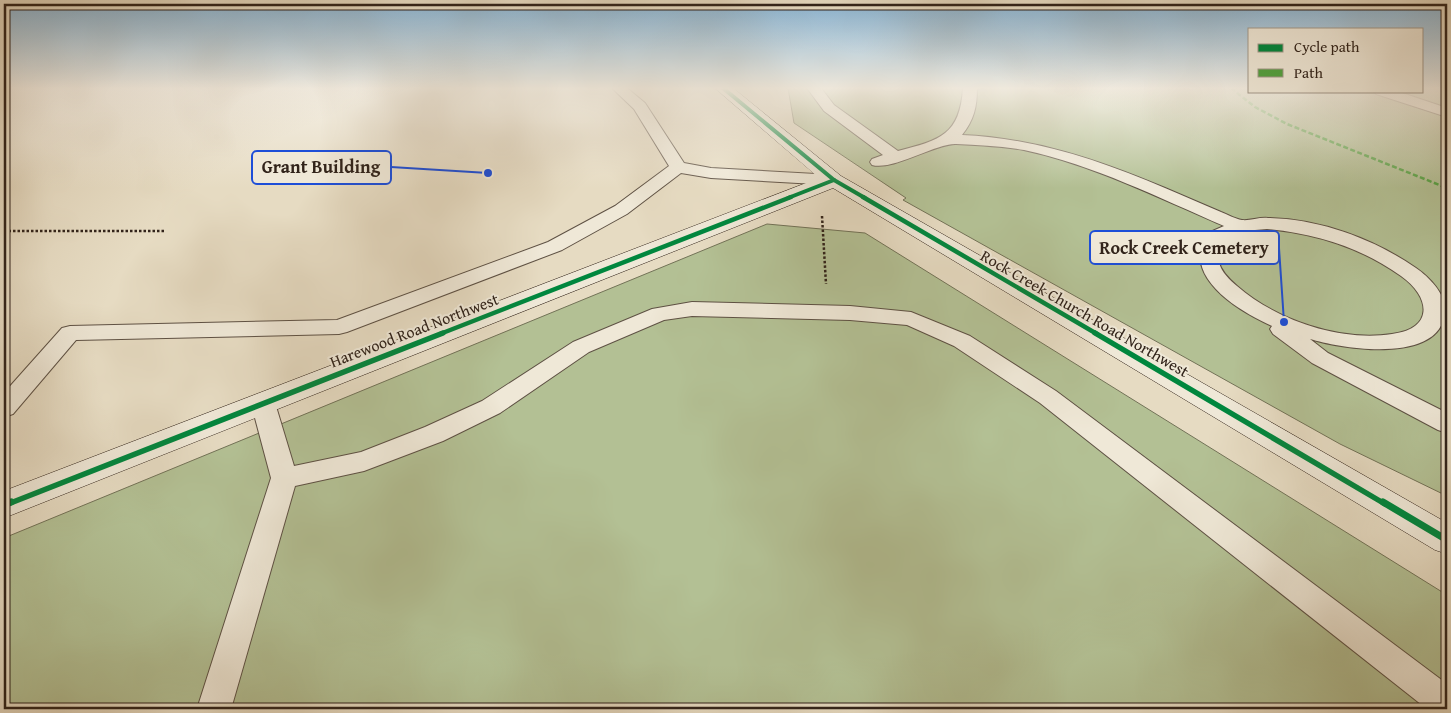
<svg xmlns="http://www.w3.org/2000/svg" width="1451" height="713" viewBox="0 0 1451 713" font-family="'Gentium Book Plus',serif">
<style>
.green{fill:#b3c094;stroke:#727257}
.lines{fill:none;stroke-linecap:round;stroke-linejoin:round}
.lane-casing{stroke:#5e5144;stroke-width:2}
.secondary-casing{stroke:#31231a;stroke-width:1}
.path{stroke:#31231a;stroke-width:2.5;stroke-dasharray:2.5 2;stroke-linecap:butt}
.lane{fill:#efe8d7;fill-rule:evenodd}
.secondary{fill:#efe8d7;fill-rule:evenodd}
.quiet{stroke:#52a240;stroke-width:2.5;stroke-dasharray:5 2.5;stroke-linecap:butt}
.cycleway-far3-casing{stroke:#efe8d7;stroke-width:6}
.cycleway-far2-casing{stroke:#efe8d7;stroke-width:7}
.cycleway-far1-casing{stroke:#efe8d7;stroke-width:9}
.cycleway-casing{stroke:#efe8d7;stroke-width:10}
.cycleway-far3{stroke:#00873e;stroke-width:4}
.cycleway-far2{stroke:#00873e;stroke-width:4.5}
.cycleway-far1{stroke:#00873e;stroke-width:5.5}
.cycleway{stroke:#00873e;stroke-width:7}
.labels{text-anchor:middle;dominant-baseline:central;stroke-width:4;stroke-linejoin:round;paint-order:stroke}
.street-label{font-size:16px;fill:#31231a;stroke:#efe8d7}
.leader{fill:none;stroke:#1d4ed8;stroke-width:2}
.callout-dot{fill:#1d4ed8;stroke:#efe8d7;stroke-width:2}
.callout{fill:#efe8d7;stroke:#1d4ed8;stroke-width:2}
.callout-label{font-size:18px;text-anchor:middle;font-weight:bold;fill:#31231a}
</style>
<rect width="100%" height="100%" fill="#e6dbc2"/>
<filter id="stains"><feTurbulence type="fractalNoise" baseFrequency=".004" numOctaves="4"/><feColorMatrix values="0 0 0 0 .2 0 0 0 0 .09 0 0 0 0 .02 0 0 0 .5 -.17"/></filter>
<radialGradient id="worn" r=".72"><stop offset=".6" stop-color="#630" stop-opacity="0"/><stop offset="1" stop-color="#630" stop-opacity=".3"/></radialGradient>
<g class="green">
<path d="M 788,88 L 1250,88 L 1250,91 L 1422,91 L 1422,88 L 1447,88 L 1447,496 L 1340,444 L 903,200 L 906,198 L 794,123 Z"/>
<path d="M 767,224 L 865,233 L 1447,595 L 1447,709 L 4,709 L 4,538 Z"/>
</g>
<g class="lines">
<defs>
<g id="lane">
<path d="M 612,88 L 627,88 L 645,103 L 684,163 L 711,168 L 834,175 L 840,176 L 843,180 L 840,184 L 834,185 L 711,178 L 681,173 L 627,214 L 562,250 L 347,332 L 339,334 L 76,340 L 13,414 L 4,417 L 4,393 L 62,328 L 70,326 L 337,320 L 548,242 L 615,206 L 669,166 L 634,109 Z"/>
<path d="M 807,88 L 821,88 L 834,105 L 898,151 C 940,140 960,135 963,88 L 977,88 C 977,107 974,120 962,135 C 1034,138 1099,160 1165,188 C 1184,196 1202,204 1221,212 C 1227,214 1235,219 1242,220 C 1250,221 1259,217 1268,218 C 1320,219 1374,239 1416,268 C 1429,277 1446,294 1445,311 C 1442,365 1342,349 1310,339 L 1328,353 L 1447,413 L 1447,433 L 1438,430 L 1312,363 L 1273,334 L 1270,329 L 1272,326 C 1239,311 1179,276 1208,233 L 1224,226 C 1159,198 1094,165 1024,150 C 1002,146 979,145 956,144 C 936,143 893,171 872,165 L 870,162 L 872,159 L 883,155 L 824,111 ZM 1267,229 C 1317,234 1360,247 1401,276 C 1431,297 1434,329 1392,334 C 1340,342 1276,320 1237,286 C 1230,280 1221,272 1219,262 C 1217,255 1221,247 1223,240 L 1243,231 Z"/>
<path d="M 1374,91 L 1396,91 L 1447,108 L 1447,117 L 1376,94 Z"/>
<path d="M 692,302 L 850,306 L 911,312 L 970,336 L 1056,391 L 1447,684 L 1447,709 L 1427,709 L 1040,403 L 954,346 L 907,325 L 850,320 L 692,316 L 664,320 L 589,352 L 500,413 L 443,441 L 364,471 L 295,486 L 231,709 L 197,709 L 271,478 L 251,403 L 255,397 L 263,394 L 271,397 L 275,403 L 294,466 L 361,452 L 425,427 L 482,401 L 573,342 L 652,309 Z"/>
</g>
<path id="secondary" d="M 715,88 L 733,88 L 841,176 L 1447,523 L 1447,554 L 1435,550 L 833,188 L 4,518 L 4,491 L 819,178 Z"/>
</defs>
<use href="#lane" class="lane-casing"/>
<use href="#secondary" class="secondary-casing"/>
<g class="path">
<path d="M 822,216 L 826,284"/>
<path d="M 4,231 L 165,231"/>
</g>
<use href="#lane" class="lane"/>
<use href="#secondary" class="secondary"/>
<path class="quiet" d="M 1231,88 L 1255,107 L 1287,124 L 1447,188"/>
<defs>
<g id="cycleway-far3">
<path d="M 723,88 L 834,180 L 865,198"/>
<path d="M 788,198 L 834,180"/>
</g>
<g id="cycleway-far2">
<path d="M 863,197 L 1097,334"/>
<path d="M 440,334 L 791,197"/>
</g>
<g id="cycleway-far1">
<path d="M 1095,333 L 1385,504"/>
<path d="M 8,504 L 443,333"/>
</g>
<g id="cycleway">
<path d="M 1383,502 L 1447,540"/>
<path d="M 4,505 L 11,502"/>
</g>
</defs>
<use href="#cycleway-far3" class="cycleway-far3-casing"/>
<use href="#cycleway-far2" class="cycleway-far2-casing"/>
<use href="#cycleway-far1" class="cycleway-far1-casing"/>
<use href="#cycleway" class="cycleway-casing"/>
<use href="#cycleway-far3" class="cycleway-far3"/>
<use href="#cycleway-far2" class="cycleway-far2"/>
<use href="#cycleway-far1" class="cycleway-far1"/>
<use href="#cycleway" class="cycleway"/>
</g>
<linearGradient id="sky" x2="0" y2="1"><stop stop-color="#89b6d7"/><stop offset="0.47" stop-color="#f4efe4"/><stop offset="1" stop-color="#f4efe4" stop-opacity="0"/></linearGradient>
<rect width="1451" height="188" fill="url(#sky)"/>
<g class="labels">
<g class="street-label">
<text transform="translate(1085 313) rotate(30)">Rock Creek Church Road Northwest</text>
<text transform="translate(414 330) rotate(-21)">Harewood Road Northwest</text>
</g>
</g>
<path class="leader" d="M488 173L391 167M1284 322L1279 248"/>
<g class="callout-dot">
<circle cx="488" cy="173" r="5"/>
<circle cx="1284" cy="322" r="5"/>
</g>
<g class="callout">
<rect x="252" y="151" width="139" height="33" rx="5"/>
<rect x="1090" y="231" width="189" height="33" rx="5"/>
</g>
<g class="callout-label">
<text x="321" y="173">Grant Building</text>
<text x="1184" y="254">Rock Creek Cemetery</text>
</g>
<rect width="1451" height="713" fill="none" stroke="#e6dbc2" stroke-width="20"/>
<rect x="5" y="5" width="1441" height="703" fill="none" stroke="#31231a" stroke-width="2.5"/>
<rect x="10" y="10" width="1431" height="693" fill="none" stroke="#31231a"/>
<rect x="1248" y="28" width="175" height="65" fill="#efe8d7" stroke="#a3998b"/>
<rect x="1258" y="44" width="25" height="8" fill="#00873e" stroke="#a3998b"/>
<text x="1294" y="52" font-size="15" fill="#31231a">Cycle path</text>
<rect x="1258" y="69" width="25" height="8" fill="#52a240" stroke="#a3998b"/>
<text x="1294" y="78" font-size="15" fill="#31231a">Path</text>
<rect width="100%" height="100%" filter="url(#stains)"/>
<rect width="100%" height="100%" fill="url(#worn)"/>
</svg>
